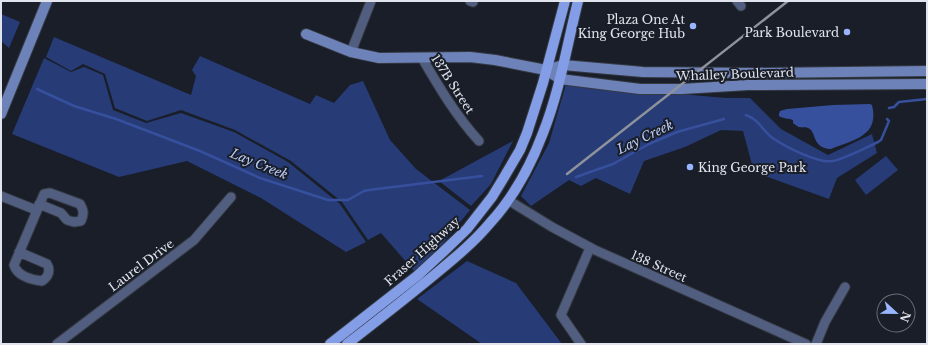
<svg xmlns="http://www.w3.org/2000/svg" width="928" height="345" viewBox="0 0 928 345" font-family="'Libre Baskerville',serif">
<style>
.green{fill:#273b76}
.water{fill:#37509d}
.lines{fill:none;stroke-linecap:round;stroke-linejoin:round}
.stream{stroke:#37509d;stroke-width:2.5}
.street-casing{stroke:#353a43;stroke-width:11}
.secondary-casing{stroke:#353a43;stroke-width:12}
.primary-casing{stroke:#353a43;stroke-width:12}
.street{stroke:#515e80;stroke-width:9}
.secondary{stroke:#6d82b9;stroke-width:10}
.primary{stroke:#839ee6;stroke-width:10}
.rail{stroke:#8e929b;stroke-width:2.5}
.poi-dot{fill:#99b5fd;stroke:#191e28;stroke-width:1.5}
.labels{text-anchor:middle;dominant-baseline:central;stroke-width:4;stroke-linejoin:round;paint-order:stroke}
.poi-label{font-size:12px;fill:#e1e4ec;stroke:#191e28;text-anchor:end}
.street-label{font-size:12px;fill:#e1e4ec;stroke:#191e28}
.water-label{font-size:13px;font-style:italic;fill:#bacbf6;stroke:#191e28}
</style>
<rect width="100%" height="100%" fill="#191e28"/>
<g class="green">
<path d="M 1,14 L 20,22 L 9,48 L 1,41 Z"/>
<path d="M 54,37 L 191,95 L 196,76 L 192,70 L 200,56 L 310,104 L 316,95 L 334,103 L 350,85 L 363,81 L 390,140 L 416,169 L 470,210 L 439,248 L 414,271 L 381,233 L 368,240 L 342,202 L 291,161 L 235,130 L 181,110 L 147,121 L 115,108 L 105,74 L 83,64 L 71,71 L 46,57 Z"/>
<path d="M 44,58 L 71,72 L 84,67 L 103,75 L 113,110 L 146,123 L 181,113 L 234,132 L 288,162 L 340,204 L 366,242 L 346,252 L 261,198 L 187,161 L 119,177 L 12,134 Z"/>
<path d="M 566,84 L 726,98 L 750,98 L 781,129 L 828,155 L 872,134 L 877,153 L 837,178 L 829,199 L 754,172 L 743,131 L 721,130 L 685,147 L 644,161 L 630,194 L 596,178 L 581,186 L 569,180 L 531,206 L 521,196 L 549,143 Z"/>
<path d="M 513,141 L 491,184 L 471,206 L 439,181 Z"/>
<path d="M 886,156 L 898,170 L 866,195 L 855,180 Z"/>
<path d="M 467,261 L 516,283 L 562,344 L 482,344 L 417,299 Z"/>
</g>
<path class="water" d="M 870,104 L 872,105 C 880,136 853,140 831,149 C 811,148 817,131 808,128 C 801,126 801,130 793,123 L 793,120 C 789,118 783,119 779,116 L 779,114 L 780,111 L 787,109 L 833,105 Z"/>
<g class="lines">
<g class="stream">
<path d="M 37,89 L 74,106 L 116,119 L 200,151 L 260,178 L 328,200 L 348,200 L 364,191 L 369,190 L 482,176"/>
<path d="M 889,108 L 894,107 L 899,102 L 927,99"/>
<path d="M 746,115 C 761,121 762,131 774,139 C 786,147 819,164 833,161 C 846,158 865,148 878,142 L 881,140 L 889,121 L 887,119"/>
<path d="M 576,177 L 613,164 L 649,144 L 677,132 L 724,119"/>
</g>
<defs>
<g id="street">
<path d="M 470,1 L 473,2"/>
<path d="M 737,1 L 741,6"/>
<path d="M 351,52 L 371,1"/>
<path d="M 422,58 C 439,87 456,116 479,141"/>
<path d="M 1,196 L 36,210"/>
<path d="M 508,200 L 552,227 L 595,250 L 806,344"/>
<path d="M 19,252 L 47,264 C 51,271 48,277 42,281 C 32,280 17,276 14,265 L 44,194 L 50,193 L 80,204 C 84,211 84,214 81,221 L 74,222 L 67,220 L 61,213 L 39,204"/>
<path d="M 57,344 L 194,240 L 231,197"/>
<path d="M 581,344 L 561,315 L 590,248"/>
<path d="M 816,344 L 825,322 L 845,287"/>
</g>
<g id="secondary">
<path d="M 306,34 L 351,52 L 379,58 L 470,57 L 495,60 L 546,70 L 560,79 L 640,89 L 682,89 L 748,85 L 927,84"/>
<path d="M 546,70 L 563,65 L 643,72 L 752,73 L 927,71"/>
<path d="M 1,114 L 47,1"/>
</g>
<g id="primary">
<path d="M 330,344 L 417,276 L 444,251 L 467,229 L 492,197 L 503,179 L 520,150 L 527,133 L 543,83 L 565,1"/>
<path d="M 347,344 C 378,320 409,296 439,271 C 457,256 475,241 490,223 C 513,198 531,165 543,133 C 560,90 567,45 578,1"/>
</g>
</defs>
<use href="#street" class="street-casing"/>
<use href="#secondary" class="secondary-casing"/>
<use href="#primary" class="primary-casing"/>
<use href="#street" class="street"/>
<use href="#secondary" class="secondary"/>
<use href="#primary" class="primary"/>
<path class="rail" d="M 567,174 L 788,1"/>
</g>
<g class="poi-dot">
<circle cx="693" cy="26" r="4"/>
<circle cx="847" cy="32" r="4"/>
<circle cx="690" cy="167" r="4"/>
</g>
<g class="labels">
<g class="poi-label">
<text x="685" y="19">Plaza One At<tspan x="685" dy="14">King George Hub</tspan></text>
<text x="839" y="32">Park Boulevard</text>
<text x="698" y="167" text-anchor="start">King George Park</text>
</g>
<g class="street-label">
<text transform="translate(735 74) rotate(-2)">Whalley Boulevard</text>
<text transform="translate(453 84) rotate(57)">137B Street</text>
<text transform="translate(422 251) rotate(-42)">Fraser Highway</text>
<text transform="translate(141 265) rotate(-37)">Laurel Drive</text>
<text transform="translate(659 266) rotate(24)">138 Street</text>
</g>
<g class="water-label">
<text transform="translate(645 137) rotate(-26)">Lay Creek</text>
<text transform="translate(259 164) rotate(22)">Lay Creek</text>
</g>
</g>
<rect width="928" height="345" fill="none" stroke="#e1e4ec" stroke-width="4"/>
<g transform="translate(896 313) rotate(112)"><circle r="19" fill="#191e28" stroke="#696d76"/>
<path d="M0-3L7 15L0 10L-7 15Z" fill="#99b5fd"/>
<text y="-6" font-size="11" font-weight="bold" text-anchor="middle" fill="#e1e4ec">N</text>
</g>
</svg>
